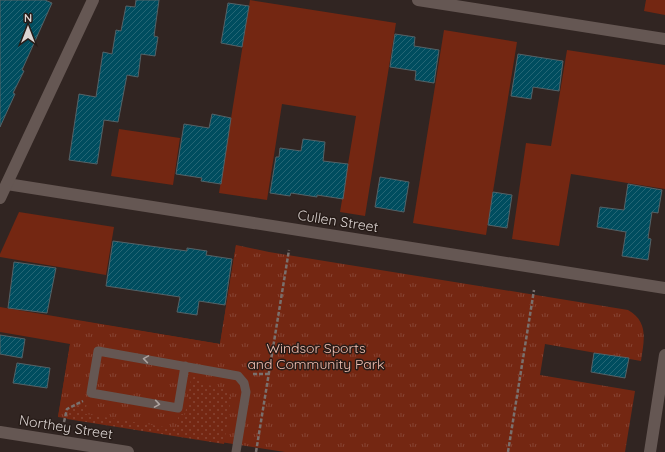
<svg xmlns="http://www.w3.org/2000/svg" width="665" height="452" viewBox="0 0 665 452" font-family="Quicksand,sans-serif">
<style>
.grass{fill:#742712}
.park{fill:url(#park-tufts)}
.garden{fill:url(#garden-dots)}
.building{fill:url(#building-hatch);stroke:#546267}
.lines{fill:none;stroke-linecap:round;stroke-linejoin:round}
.path{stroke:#7a706d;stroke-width:2.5;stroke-dasharray:4 2;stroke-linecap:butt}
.lane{stroke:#655753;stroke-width:9}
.street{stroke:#655753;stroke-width:12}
.secondary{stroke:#655753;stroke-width:12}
.oneway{stroke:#ada3a0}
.labels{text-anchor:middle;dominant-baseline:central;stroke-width:3;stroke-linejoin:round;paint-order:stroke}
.street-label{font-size:14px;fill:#ddd5d3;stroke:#271c18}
.park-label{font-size:14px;fill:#f1c0b3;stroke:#271c18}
</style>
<defs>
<pattern id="park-tufts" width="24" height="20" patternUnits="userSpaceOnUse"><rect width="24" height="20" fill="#742712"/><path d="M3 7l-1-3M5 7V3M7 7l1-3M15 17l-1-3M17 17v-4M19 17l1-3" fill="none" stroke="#874534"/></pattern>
<pattern id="garden-dots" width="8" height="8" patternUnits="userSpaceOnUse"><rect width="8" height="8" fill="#742712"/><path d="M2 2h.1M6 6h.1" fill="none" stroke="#874534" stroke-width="1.8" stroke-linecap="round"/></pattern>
<pattern id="building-hatch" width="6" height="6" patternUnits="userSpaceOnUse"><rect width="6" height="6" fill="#004d5f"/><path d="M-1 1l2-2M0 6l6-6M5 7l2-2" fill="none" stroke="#256675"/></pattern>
</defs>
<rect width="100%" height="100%" fill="#312522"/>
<g class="grass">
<path d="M 250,0 L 396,23 L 365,216 L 340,212 L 356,116 L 282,104 L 267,200 L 219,193 Z"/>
<path d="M 646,0 L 665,0 L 665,15 L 644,11 Z"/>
<path d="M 444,30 L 517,42 L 486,235 L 413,223 Z"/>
<path d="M 567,50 L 665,65 L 665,189 L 571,174 L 559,246 L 512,239 L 526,143 L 551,146 Z"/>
<path d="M 119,129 L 180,138 L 173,185 L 111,176 Z"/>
<path d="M 19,212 L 114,227 L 106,275 L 0,257 L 0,254 Z"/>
<path d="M 236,245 L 242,338 L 58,417 L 70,344 L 0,332 L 0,307 L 220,344 Z"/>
</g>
<path class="park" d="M 236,245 L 269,252 L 628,310 C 649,322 644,340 641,361 L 545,344 L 540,375 L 635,391 L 625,452 L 285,452 L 58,417 L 74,320 L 220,344 Z"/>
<path class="garden" d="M 195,376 L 203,384 L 227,389 L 231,398 L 224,444 L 67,419 L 70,409 L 87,402 L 85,414 L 176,429 L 179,414 L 185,415 L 191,379 Z"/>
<g class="building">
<path d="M 0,0 L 45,0 L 52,3 L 22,70 L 24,71 L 13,93 L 15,94 L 0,127 Z"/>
<path d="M 136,0 L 159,0 L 154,36 L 158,37 L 155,56 L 141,54 L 138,77 L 127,75 L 118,122 L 104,120 L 97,164 L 69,160 L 79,94 L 96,97 L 103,52 L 112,54 L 116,30 L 121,31 L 126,6 L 135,7 Z"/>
<path d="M 228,3 L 249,6 L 242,47 L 221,43 Z"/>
<path d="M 395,34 L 415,37 L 414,46 L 439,50 L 434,83 L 415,80 L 416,71 L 390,67 Z"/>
<path d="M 518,54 L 563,61 L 559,91 L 533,87 L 531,99 L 511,96 Z"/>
<path d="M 212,114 L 231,118 L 221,184 L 201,181 L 202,178 L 176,174 L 184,124 L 209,128 Z"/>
<path d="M 303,139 L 325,142 L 323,161 L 348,164 L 343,199 L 317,195 L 317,197 L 291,193 L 290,196 L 270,193 L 276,157 L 279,157 L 280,148 L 301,151 Z"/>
<path d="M 380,177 L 409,182 L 404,212 L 375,207 Z"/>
<path d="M 628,184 L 662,190 L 658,213 L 652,212 L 648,238 L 651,239 L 648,260 L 622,256 L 626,232 L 597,227 L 600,207 L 624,210 Z"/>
<path d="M 493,192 L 512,195 L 507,228 L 488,225 Z"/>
<path d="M 113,241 L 187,251 L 187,248 L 207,251 L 206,255 L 232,259 L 225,305 L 199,301 L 197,315 L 177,312 L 180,297 L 106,286 Z"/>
<path d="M 14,262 L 56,268 L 47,313 L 8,308 Z"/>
<path d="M 0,335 L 25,339 L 22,358 L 0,354 Z"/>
<path d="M 594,353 L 629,358 L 625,378 L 591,372 Z"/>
<path d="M 17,363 L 50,368 L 47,388 L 13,383 Z"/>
</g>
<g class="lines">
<g class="path">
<path d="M 253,374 L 269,374"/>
<path d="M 64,422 L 67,409 L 83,401"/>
<path d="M 256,452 L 289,250"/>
<path d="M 508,452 L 534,290"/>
</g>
<path class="lane" d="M 185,366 L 178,408 L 91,393 L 98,351 L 238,376 L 244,383 L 246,392 L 236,452"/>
<g class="street">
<path d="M 418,0 L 665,39"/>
<path d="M 7,184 L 665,288"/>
<path d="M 0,198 L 93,0"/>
<path d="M 650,452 L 665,355"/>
</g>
<path class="secondary" d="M 0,432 L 128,452"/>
</g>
<defs><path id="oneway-chevron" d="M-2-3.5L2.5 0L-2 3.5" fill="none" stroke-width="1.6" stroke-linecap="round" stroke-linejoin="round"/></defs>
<g class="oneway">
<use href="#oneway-chevron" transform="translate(146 359) rotate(-171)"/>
<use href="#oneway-chevron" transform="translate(157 404) rotate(9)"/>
</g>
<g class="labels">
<g class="street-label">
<text transform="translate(338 221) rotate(9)">Cullen Street</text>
<text transform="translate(66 427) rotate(9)">Northey Street</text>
</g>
<g class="park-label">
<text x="316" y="348">Windsor Sports<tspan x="316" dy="16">and Community Park</tspan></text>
</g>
</g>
<g transform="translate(28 28)" stroke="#271c18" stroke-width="3" paint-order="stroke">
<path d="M0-3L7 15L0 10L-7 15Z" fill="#ddd5d3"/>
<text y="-6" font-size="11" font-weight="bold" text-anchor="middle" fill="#ddd5d3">N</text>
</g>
</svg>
